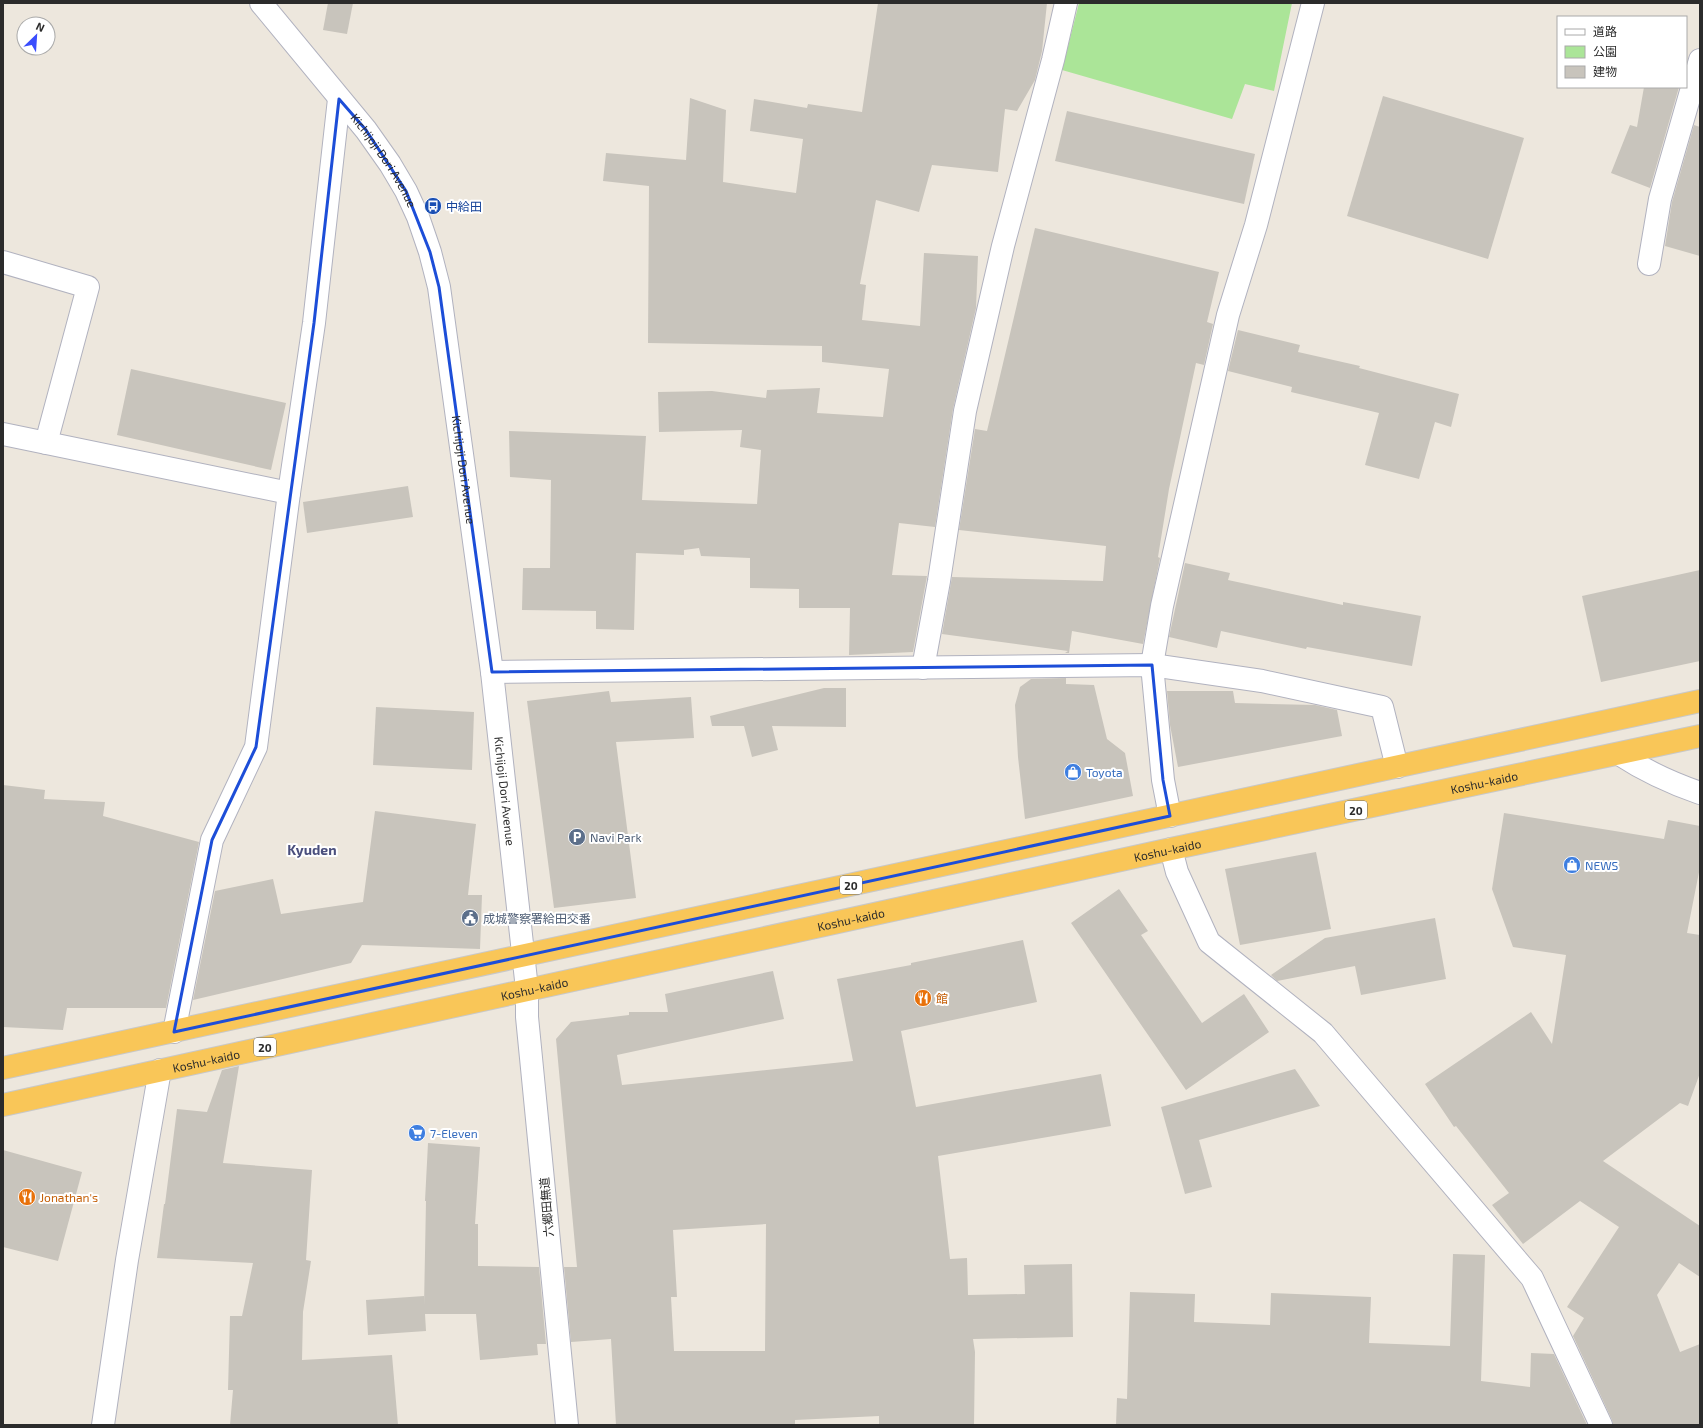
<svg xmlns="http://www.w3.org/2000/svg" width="1703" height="1428" viewBox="0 0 1703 1428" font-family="'Exo 2','Noto Sans JP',sans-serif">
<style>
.green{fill:#abe598}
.building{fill:#c8c4bc;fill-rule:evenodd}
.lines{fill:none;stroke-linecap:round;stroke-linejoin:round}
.minor-casing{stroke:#b1b2bf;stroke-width:24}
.tertiary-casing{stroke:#b1b2bf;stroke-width:24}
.secondary-casing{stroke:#b1b2bf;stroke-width:24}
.trunk-casing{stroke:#c8c8c8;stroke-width:24}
.minor{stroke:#fff;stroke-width:22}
.tertiary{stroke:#fff;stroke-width:22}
.secondary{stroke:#fff;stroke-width:22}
.trunk{stroke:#f9c658;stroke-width:22}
.marked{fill:none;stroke:#1d4ed8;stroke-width:3;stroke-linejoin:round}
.labels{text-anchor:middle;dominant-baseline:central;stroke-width:4;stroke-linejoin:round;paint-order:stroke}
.shield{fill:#fff;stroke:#6b6b6b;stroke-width:1}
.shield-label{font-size:11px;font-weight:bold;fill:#2b2b2b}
.street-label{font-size:12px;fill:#2b2b2b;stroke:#fff}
.transit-label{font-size:12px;fill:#164399;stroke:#fff;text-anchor:start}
.shop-label{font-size:12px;fill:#366cbe;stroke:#fff;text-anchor:start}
.service-label{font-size:12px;fill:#4e5e75;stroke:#fff;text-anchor:start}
.food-label{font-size:12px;fill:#c56008;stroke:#fff;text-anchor:start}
.quarter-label{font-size:14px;font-weight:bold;fill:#4a4f7d;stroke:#fff}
</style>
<rect width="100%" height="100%" fill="#ede7dd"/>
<path class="green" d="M 1079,3 L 1292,3 L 1274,91 L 1245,84 L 1232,119 L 1062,70 Z"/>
<g class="building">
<path d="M 328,3 L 353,3 L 347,34 L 323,30 Z"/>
<path d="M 878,3 L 1047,3 L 1042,51 L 1035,80 L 1017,111 L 1005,109 L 998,172 L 932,165 L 919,212 L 876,200 L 860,284 L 866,285 L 862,320 L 920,326 L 924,253 L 978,256 L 976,308 L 953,409 L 935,527 L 899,523 L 892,575 L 927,576 L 913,652 L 849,655 L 850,608 L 799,608 L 799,589 L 750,588 L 750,558 L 701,556 L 699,548 L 684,550 L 684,555 L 636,553 L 634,630 L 596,629 L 596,611 L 522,610 L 523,568 L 550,568 L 551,480 L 510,477 L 509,431 L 646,436 L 642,500 L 757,504 L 761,450 L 740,447 L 742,430 L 659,432 L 658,392 L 712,391 L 766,398 L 767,390 L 820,388 L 817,413 L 883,417 L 889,369 L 822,362 L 822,346 L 648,343 L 649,186 L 603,181 L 606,153 L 686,160 L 690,98 L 726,110 L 723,182 L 796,193 L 803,139 L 750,131 L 754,99 L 807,108 L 808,104 L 862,112 Z"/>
<path d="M 1644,87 L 1679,87 L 1650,188 L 1611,173 L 1630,125 L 1637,127 Z"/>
<path d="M 1383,96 L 1524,138 L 1488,259 L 1347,216 Z"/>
<path d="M 1067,111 L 1255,154 L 1244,204 L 1055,161 Z"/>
<path d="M 1694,125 L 1700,127 L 1700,256 L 1665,246 L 1672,202 Z"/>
<path d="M 1035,228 L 1219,272 L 1207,322 L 1213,324 L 1204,365 L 1196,363 L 1169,489 L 1158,557 L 1160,558 L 1143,644 L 1072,631 L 1069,653 L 1065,653 L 1068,651 L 942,634 L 952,577 L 1103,581 L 1106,546 L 959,530 L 975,429 L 987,431 Z"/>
<path d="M 1238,330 L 1300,345 L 1298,352 L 1360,366 L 1359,368 L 1459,394 L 1451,427 L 1435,422 L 1419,479 L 1365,465 L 1379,413 L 1291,392 L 1292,387 L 1228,371 Z"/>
<path d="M 131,369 L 286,403 L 271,470 L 117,435 Z"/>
<path d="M 408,486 L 413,517 L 307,533 L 303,502 Z"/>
<path d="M 1185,563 L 1230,573 L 1228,580 L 1343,605 L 1343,602 L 1421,616 L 1412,666 L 1307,647 L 1306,649 L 1221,631 L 1217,648 L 1169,637 Z"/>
<path d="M 1700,570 L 1700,661 L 1601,682 L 1582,596 Z"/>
<path d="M 1066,678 L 1066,684 L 1094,685 L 1107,739 L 1125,753 L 1133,796 L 1025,819 L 1018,757 L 1015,705 L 1020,687 L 1031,679 Z"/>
<path d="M 824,688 L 846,688 L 846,727 L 772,726 L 778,750 L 752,757 L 744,726 L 712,726 L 710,716 Z"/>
<path d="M 609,691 L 611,702 L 691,697 L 694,738 L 616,742 L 636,898 L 554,908 L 527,701 Z"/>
<path d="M 1167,691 L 1233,691 L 1235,703 L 1315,705 L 1337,710 L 1342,736 L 1178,767 L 1170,725 Z"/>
<path d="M 376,707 L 474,712 L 472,770 L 373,765 Z"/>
<path d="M 3,785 L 45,790 L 44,799 L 105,802 L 103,816 L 199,842 L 166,1008 L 67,1008 L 63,1030 L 3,1027 Z"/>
<path d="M 375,811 L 476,824 L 468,895 L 482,895 L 480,949 L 362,945 L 351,963 L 193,1000 L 215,891 L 273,879 L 281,914 L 363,902 Z"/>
<path d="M 1504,813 L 1664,839 L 1668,820 L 1700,826 L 1700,867 L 1687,933 L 1700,935 L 1700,1073 L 1688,1106 L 1680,1103 L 1603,1161 L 1700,1226 L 1700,1277 L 1679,1263 L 1657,1295 L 1680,1352 L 1700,1344 L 1700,1425 L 1613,1425 L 1612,1420 L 1573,1336 L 1584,1318 L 1567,1307 L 1619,1227 L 1580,1201 L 1523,1244 L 1492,1205 L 1509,1193 L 1456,1126 L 1454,1127 L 1425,1084 L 1531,1012 L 1552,1044 L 1566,955 L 1513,947 L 1492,889 Z"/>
<path d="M 1316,852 L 1331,929 L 1240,945 L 1225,869 Z"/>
<path d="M 1119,889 L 1148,931 L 1141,935 L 1202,1023 L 1244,994 L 1269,1032 L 1186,1090 L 1071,923 Z"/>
<path d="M 1435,918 L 1446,979 L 1361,995 L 1355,966 L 1277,981 L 1271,975 L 1325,938 Z"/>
<path d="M 1023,940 L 1037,1002 L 901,1031 L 916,1107 L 1101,1074 L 1111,1126 L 938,1156 L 950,1259 L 967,1258 L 968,1295 L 1025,1294 L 1024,1265 L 1072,1264 L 1073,1337 L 973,1339 L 975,1352 L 974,1425 L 879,1425 L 879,1416 L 795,1420 L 795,1425 L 616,1425 L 611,1339 L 571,1342 L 564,1267 L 577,1267 L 556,1039 L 571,1022 L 629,1015 L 629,1012 L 668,1012 L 665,994 L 773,971 L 784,1019 L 617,1055 L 622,1085 L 853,1061 L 837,979 L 911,965 L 911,963 ZM 766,1224 L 765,1351 L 674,1351 L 671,1297 L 677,1297 L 673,1230 Z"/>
<path d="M 239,1066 L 223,1163 L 312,1170 L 306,1260 L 311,1261 L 303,1312 L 302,1360 L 392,1355 L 398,1425 L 230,1425 L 233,1390 L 228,1390 L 230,1316 L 242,1316 L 253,1263 L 157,1258 L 164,1204 L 165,1204 L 177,1109 L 207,1112 L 222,1070 Z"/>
<path d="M 1295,1069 L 1320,1106 L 1199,1140 L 1212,1187 L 1185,1194 L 1161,1107 Z"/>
<path d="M 428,1143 L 480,1147 L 475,1224 L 478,1224 L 478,1266 L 539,1267 L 546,1344 L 537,1344 L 538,1355 L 480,1360 L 476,1314 L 425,1314 L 426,1331 L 368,1335 L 366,1300 L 424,1296 L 424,1306 L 426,1201 L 425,1201 Z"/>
<path d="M 3,1150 L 82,1172 L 58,1261 L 3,1247 Z"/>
<path d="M 1453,1254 L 1485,1255 L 1481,1381 L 1530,1387 L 1531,1353 L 1554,1354 L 1587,1425 L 1116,1425 L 1117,1398 L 1127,1399 L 1130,1292 L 1195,1294 L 1194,1322 L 1270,1325 L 1271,1293 L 1371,1297 L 1369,1343 L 1450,1346 Z"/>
</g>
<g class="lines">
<defs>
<g id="minor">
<path d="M 3,262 L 88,287 L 46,443"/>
<path d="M 1649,264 L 1660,199 L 1700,60"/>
<path d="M 3,434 L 289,493"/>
<path d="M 923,668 L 939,581 L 965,411 L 1003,246 L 1053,60 L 1066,3"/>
<path d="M 492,672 L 1152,665 L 1262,681 L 1382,707 L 1397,767"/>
<path d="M 1619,754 C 1645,771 1671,783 1700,793"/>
<path d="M 1170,816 L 1163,780 L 1152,665 L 1162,606 L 1228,315 L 1256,225 L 1313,3"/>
<path d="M 1171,849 L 1177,872 L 1209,942 L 1323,1033 L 1532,1278 L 1601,1425"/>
<path d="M 174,1032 L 212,840 L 256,747 L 289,493 L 314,323 L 339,99"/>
<path d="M 103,1425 L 127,1260 L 160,1070"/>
</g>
<path id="tertiary" d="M 527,989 L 527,1017 L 567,1425"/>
<g id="secondary">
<path id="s1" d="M 261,3 L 366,130 L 390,164 L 406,191 L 418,217 L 430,252 L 439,287 L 492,672 L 527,989"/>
</g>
<g id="trunk">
<path d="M 3,1068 L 1700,701"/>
<path id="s2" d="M 3,1105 L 1171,849 L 1700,736"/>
</g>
</defs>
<use href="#minor" class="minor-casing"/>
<use href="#tertiary" class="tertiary-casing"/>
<use href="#secondary" class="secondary-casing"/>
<use href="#trunk" class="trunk-casing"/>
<use href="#minor" class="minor"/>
<use href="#tertiary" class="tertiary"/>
<use href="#secondary" class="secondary"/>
<use href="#trunk" class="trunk"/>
</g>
<path class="marked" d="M 339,99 L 366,130 L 406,191 L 430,252 L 439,287 L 492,672 L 1152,665 L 1163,780 L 1170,816 L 174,1032 L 212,840 L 256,747 L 314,323 Z"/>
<defs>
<symbol id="bus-disc" viewBox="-11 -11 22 22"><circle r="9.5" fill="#1a4fb4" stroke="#fff"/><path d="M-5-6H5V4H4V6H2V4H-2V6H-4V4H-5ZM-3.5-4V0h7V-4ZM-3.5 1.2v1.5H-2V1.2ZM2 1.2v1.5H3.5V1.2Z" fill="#fff"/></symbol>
<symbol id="shop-disc" viewBox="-11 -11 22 22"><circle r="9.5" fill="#3f7fe0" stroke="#fff"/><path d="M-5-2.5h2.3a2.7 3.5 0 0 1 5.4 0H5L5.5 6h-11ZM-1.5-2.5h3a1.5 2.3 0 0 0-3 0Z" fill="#fff"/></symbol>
<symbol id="parking-disc" viewBox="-11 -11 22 22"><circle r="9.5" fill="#5c6f8a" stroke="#fff"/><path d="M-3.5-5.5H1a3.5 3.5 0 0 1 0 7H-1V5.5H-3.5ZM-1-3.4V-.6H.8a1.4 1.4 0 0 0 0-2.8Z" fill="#fff"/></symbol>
<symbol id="civic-disc" viewBox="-11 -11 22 22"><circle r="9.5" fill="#5c6f8a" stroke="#fff"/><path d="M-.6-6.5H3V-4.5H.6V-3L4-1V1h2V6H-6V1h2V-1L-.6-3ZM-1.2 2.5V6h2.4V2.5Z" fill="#fff"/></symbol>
<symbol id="restaurant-disc" viewBox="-11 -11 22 22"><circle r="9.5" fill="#e8710a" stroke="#fff"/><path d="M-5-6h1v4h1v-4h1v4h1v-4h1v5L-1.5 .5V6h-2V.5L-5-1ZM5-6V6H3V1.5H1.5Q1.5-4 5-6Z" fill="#fff"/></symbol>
<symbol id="supermarket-disc" viewBox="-11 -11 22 22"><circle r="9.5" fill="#3f7fe0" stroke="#fff"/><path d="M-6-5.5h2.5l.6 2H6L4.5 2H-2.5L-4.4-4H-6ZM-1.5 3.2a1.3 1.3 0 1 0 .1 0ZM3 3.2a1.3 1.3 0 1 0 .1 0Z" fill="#fff"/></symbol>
</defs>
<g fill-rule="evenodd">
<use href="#bus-disc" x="423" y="196" width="20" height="20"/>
<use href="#shop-disc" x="1063" y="762" width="20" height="20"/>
<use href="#parking-disc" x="567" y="827" width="20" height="20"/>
<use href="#shop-disc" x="1562" y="855" width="20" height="20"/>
<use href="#civic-disc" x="460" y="908" width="20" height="20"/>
<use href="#restaurant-disc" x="913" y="988" width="20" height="20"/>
<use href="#supermarket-disc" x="407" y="1123" width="20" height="20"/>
<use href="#restaurant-disc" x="17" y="1187" width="20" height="20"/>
</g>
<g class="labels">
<g class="shield">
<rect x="1345" y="801" width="22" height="18" rx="3"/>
<rect x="840" y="876" width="22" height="18" rx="3"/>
<rect x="254" y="1038" width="22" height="18" rx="3"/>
</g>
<g class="shield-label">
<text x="1356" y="810">20</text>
<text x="851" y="885">20</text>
<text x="265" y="1047">20</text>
</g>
<g class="street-label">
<text stroke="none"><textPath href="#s1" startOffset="200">Kichijoji Dori Avenue</textPath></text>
<text stroke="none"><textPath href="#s1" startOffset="524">Kichijoji Dori Avenue</textPath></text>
<text stroke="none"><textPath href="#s2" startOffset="1516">Koshu-kaido</textPath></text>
<text stroke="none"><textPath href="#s1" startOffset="848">Kichijoji Dori Avenue</textPath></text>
<text stroke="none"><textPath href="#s2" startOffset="1192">Koshu-kaido</textPath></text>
<text stroke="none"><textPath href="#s2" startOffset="868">Koshu-kaido</textPath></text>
<text stroke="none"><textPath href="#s2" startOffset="544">Koshu-kaido</textPath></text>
<text stroke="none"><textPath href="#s2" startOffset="208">Koshu-kaido</textPath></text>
<text transform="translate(546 1207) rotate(-95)">六郷田無道</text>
</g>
<g class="transit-label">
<text x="446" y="206">中給田</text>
</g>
<g class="shop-label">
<text x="1086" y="772">Toyota</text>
<text x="1585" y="865">NEWS</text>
<text x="430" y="1133">7-Eleven</text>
</g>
<g class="service-label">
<text x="590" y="837">Navi Park</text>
<text x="483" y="918">成城警察署給田交番</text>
</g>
<g class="food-label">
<text x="936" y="998">館</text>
<text x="40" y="1197">Jonathan's</text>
</g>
<g class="quarter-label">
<text x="312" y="849">Kyuden</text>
</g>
</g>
<rect width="1703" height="1428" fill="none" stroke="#2b2b2b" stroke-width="8"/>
<rect x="1557" y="16" width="130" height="72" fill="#ffffff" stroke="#aaaaaa"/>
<rect x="1565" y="29" width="20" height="6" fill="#ffffff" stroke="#aaaaaa"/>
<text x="1593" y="36" font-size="12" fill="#2b2b2b">道路</text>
<rect x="1565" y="46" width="20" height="12" fill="#abe598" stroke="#aaaaaa"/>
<text x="1593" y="56" font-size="12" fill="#2b2b2b">公園</text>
<rect x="1565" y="66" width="20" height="12" fill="#c8c4bc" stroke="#aaaaaa"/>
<text x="1593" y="76" font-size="12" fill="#2b2b2b">建物</text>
<g transform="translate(36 36) rotate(25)"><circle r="19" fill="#ffffff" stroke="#aaaaaa"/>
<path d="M0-3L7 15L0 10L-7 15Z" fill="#3a4dfd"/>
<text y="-6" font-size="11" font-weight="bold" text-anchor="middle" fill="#2b2b2b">N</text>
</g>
</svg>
